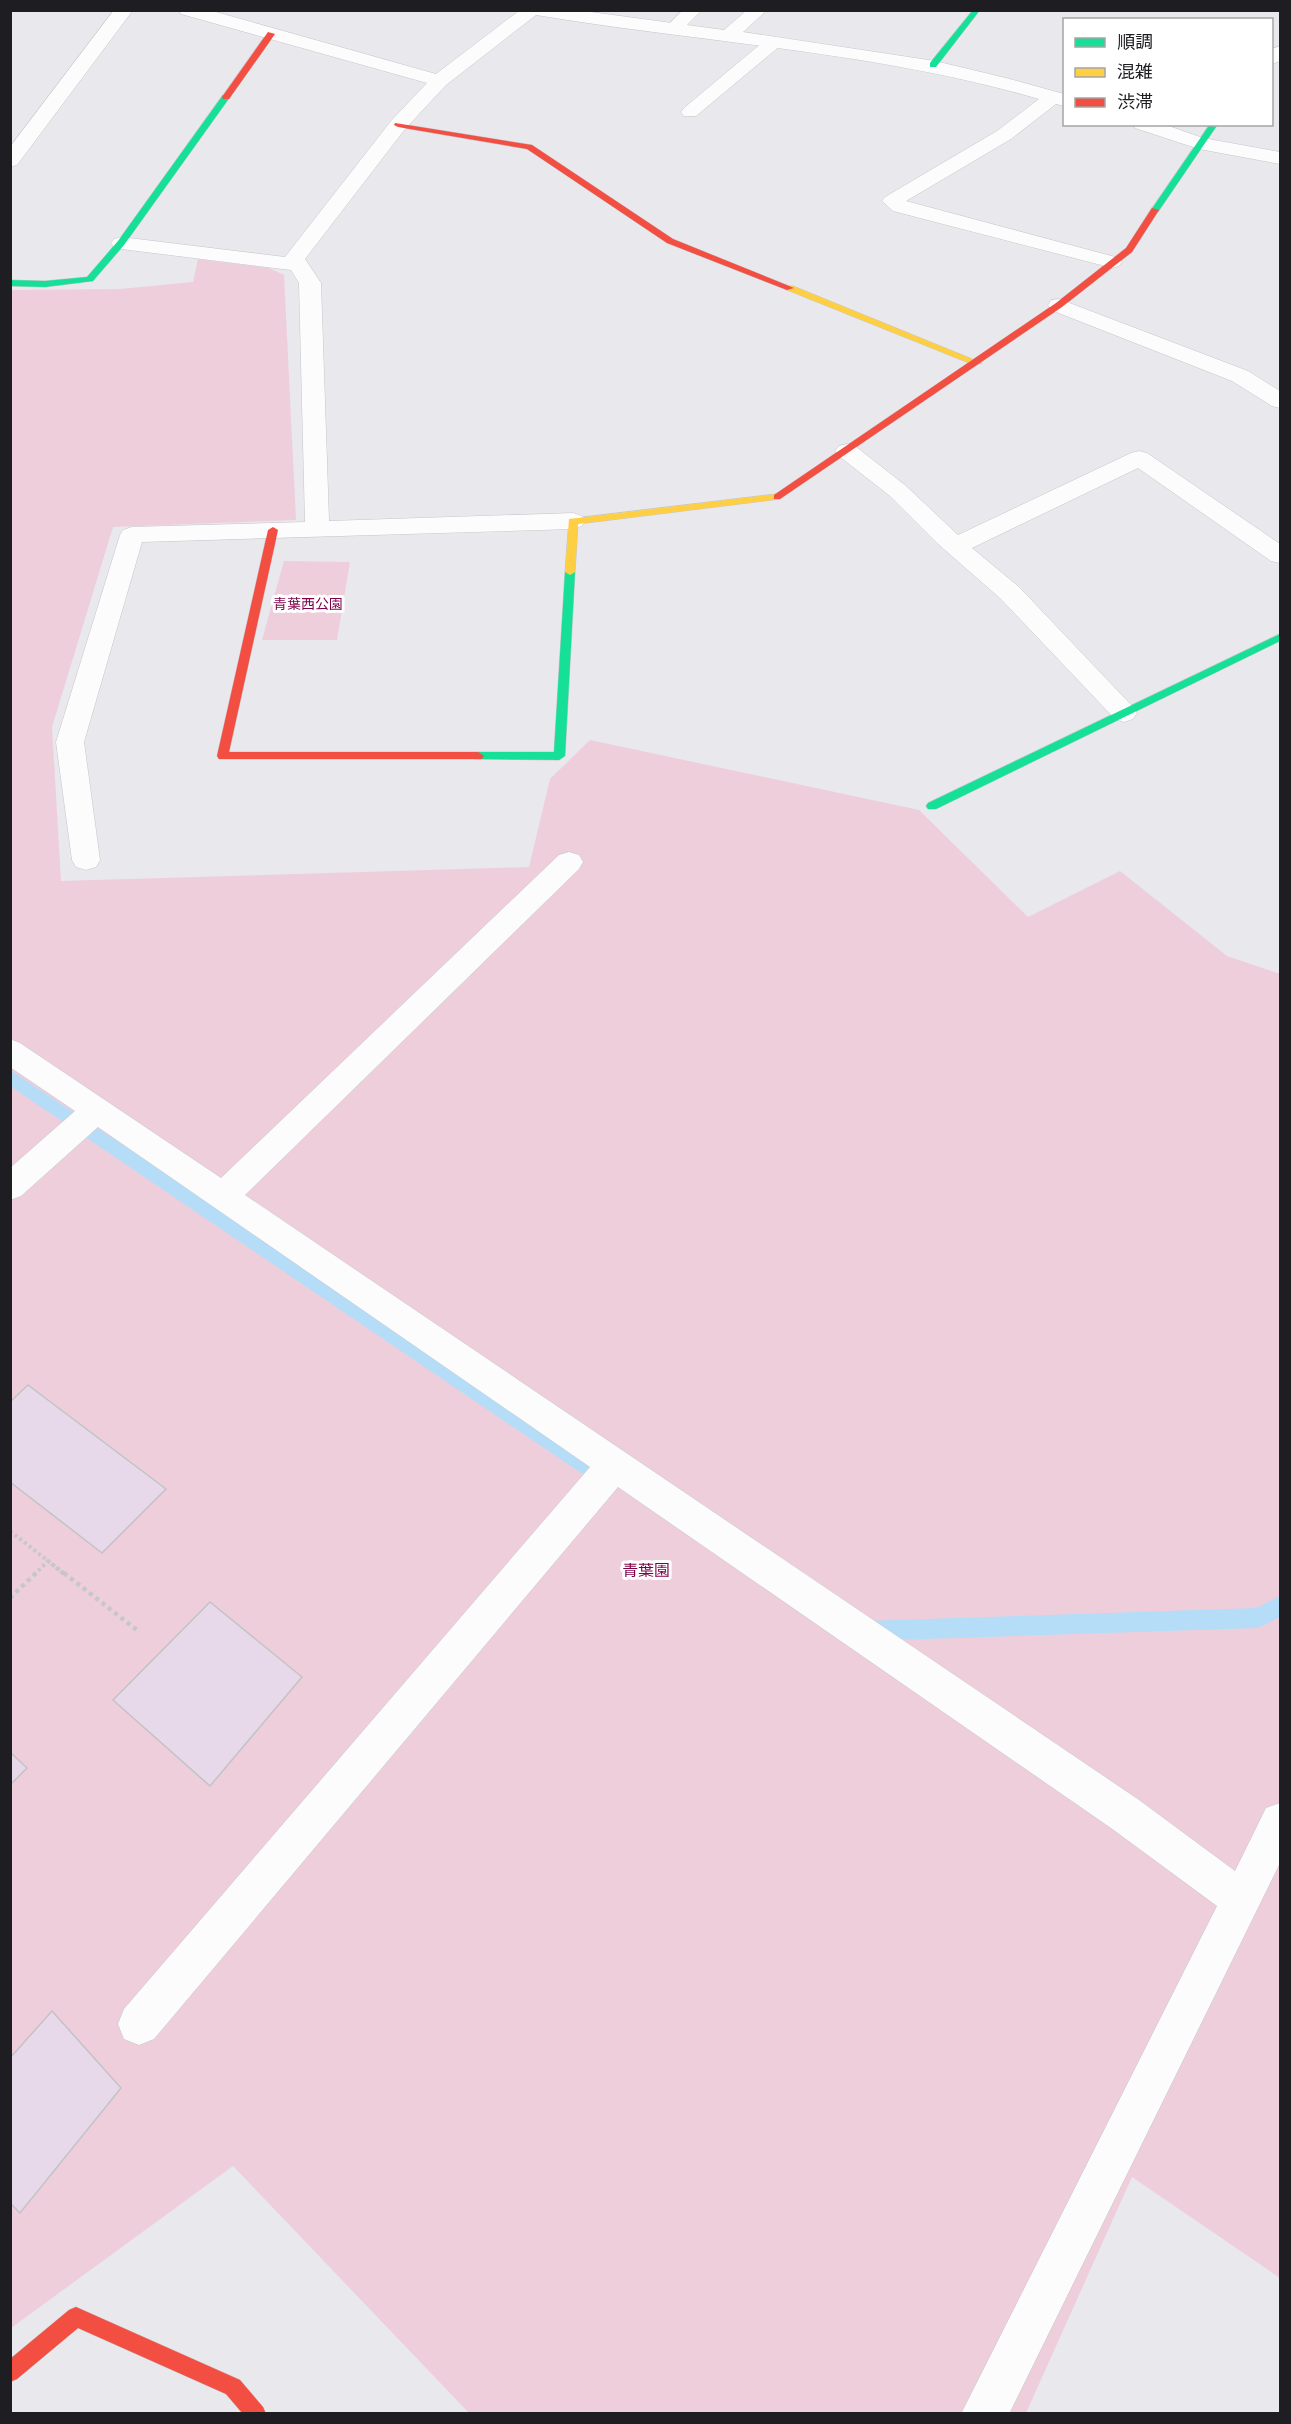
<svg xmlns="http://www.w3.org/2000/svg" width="1291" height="2424" font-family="'Work Sans','Noto Sans JP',sans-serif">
<rect width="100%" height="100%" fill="#e8e8ed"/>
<!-- green -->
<path fill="#efcedc" d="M198,259L269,268L284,275L296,520L113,527L52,727L61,881L529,867L550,779L590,740L919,810L1028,917L1120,871L1227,956L1280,974V2278L1132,2177L1026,2413H469L233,2166L11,2328L10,290L120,289L193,282Z
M284,561L350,562L337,640H262Z"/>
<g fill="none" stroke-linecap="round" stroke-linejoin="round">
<!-- stream -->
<path fill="#b5ddf8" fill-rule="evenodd" d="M10,1070L595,1459L598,1466L595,1473L588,1475L581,1473L10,1086Z
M1280,1596V1617L1258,1628L865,1641L858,1638L855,1631L858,1624L865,1621L1256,1608Z"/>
</g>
<!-- building -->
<path fill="#e7d9e9" stroke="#c3c2c5" stroke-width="1.5" d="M28,1385L166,1489L102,1553L10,1482V1402Z
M210,1602L302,1677L210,1786L113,1700Z
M10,1752L27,1768L10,1785Z
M52,2011L121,2088L20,2213L10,2203V2058Z"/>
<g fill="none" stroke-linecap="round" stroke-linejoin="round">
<defs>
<path id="lane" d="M683,10H702L680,32H668L665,28Z
M774,37L780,38L783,42L780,46L696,116H684L681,112L684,108L768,38Z
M569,852L579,855L583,862L579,869L245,1195L1139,1800L1235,1871L1266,1808L1280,1803V1863L1009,2414H961L1217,1906L1111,1828L618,1487L154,2039L139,2045L124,2039L118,2024L124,2009L590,1467L98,1127L21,1196L10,1200V1168L75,1111L10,1067V1039L20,1043L221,1178L559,855Z"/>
<path id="street" d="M114,10H133L17,165L10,167V147Z
M178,10H209L436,74L520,10H576L724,30L747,10H767L743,32L935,61L1006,78L1064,94V106L1056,104L1011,139L906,201L1119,258L1122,262L1119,266L1112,268L1105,266L893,211L882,201L885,197L997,131L1039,99C875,51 704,43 536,15L446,85L405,129L305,259L321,283L329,521L573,513L582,516L585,521L582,526L573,529L142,542L84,742L100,860L96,867L86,870L76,867L72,860L56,742L120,535L123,530L132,527L305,522L299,283L291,270L121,249L114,247L111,243L114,239L121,237L285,257L391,121L427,83L181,14Z
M1280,46V61L1272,64V49Z
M1133,124H1163L1203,138L1280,152V164L1199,149L1135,128Z
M1059,299L1248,371L1280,391V408L1272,406L1232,381L1051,310L1048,305L1051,300Z
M847,444L855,446L906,486L958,535L1131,453L1139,451L1147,453L1280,544V563L1271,561L1138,468L972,548L1019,587L1133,707L1137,713L1133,719L1124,722L1115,719L1001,599L937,543L890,496L839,456L835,451L839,446Z"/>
<path id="fast" d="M973,10H980L936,67H930V63Z
M223,95L230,97L124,245L93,281L45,287L10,286V280L45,281L87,277L118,241Z
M1210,124H1218L1158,212H1152L1151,210Z
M570,569L575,572L565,756L559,760L474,759L472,756L478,752H554L565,572Z
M1280,634V641L936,809H928L926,806L928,803Z"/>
<path id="slow" d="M787,286H793L982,363L974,365L787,290Z
M777,494L780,495V499L578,524L575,572L570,575L565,572L569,519Z"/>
<path id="jam" d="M268,32L275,34L229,99H223L222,97Z
M395,123L532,145L673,239L794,288L787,290L667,243L527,149L398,127L394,125Z
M1152,208L1159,210L1132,252L1062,307L780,499H774V495L1056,303L1126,248Z
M273,527L278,530L229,752H478L484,756L482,759H219L217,756L268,530Z
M76,2307L240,2380L263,2407L266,2414H243L226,2394L78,2328L17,2379L10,2382V2359L69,2310Z"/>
</defs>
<!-- lane casing -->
<use href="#lane" stroke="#c6c6ca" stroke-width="1"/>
<!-- street casing -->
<use href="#street" stroke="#c6c6ca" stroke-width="1"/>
<!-- fast casing -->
<use href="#fast" stroke="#c6c6ca" stroke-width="1"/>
<!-- slow casing -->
<use href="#slow" stroke="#c6c6ca" stroke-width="1"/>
<!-- jam casing -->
<use href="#jam" stroke="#c6c6ca" stroke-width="1"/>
<!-- path-far1 -->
<path stroke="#c7c7ca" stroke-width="4" stroke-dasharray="3 3" stroke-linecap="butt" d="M10,1531L66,1575
M34,1575L48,1561L65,1575"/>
<!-- path -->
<path stroke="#c7c7ca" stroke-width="4.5" stroke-dasharray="4 4" stroke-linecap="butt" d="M64,1573L138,1631L64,1573
M10,1598L36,1573"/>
<!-- lane -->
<use href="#lane" fill="#fcfcfc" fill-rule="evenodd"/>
<!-- street -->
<use href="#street" fill="#fcfcfc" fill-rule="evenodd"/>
<!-- fast -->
<use href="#fast" fill="#16e098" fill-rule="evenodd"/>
<!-- slow -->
<use href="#slow" fill="#ffcf43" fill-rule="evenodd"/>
<!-- jam -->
<use href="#jam" fill="#f24e42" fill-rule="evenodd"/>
</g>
<g text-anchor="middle" stroke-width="6" stroke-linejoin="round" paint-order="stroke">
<!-- far-park labels -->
<g font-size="14" fill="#7f0048" stroke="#fff">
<text x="308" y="609">青葉西公園</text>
</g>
<!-- park labels -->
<g font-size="16" fill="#7f0048" stroke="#fff">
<text x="646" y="1576">青葉園</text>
</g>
</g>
<!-- border -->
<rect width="1291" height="2424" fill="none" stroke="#1e1d21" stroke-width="24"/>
<!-- legend -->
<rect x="1063" y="18" width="210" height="108" fill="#ffffff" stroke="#a5a5a6" stroke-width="1.5"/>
<rect x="1075" y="38" width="30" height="9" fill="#16e098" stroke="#a5a5a6" stroke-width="1.5"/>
<text x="1117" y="48" font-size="18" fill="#1e1d21">順調</text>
<rect x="1075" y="68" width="30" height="9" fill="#ffcf43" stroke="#a5a5a6" stroke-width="1.5"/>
<text x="1117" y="78" font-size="18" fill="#1e1d21">混雑</text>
<rect x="1075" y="98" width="30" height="9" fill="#f24e42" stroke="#a5a5a6" stroke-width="1.5"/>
<text x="1117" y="108" font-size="18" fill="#1e1d21">渋滞</text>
</svg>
